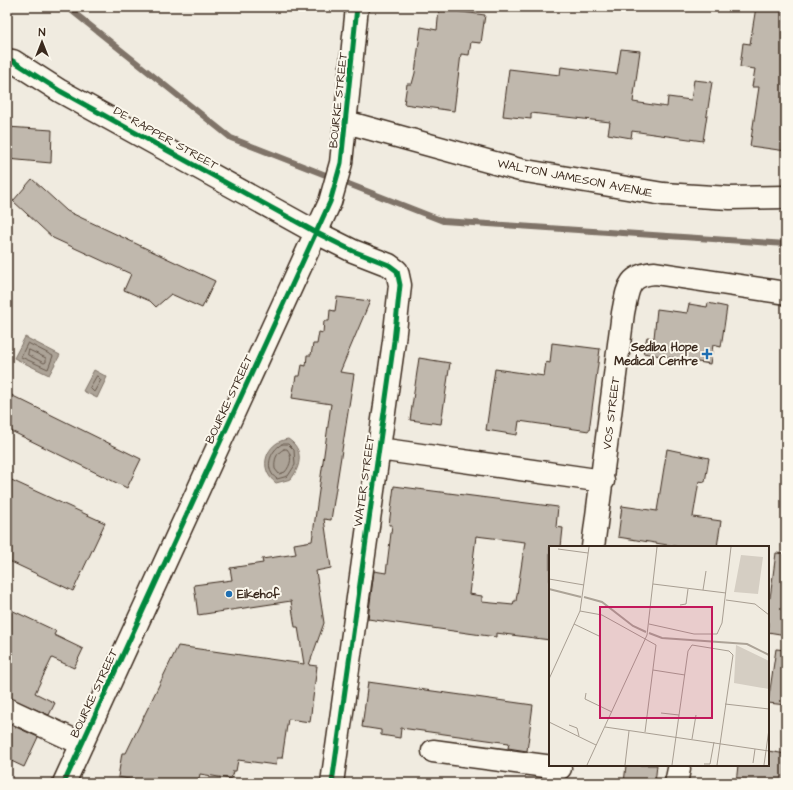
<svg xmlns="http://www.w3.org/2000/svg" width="793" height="790" font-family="'Architects Daughter',sans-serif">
<rect width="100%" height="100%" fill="#f0ebe0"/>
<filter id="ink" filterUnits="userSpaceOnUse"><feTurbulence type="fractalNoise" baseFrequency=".025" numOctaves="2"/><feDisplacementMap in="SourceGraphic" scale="8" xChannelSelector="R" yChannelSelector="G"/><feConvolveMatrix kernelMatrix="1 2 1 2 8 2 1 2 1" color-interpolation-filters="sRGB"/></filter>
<g filter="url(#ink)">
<!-- water -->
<path fill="#aca397" stroke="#7f7367" d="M25,337L60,355L49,375L14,358Z
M94,370L107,377L97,398L83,391Z
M288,439C304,449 301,466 291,479L276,483C257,469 266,442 288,439Z"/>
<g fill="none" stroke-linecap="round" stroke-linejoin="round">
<!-- shore -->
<path stroke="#685a4e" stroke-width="1" d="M28,343L53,356L48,369L21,357Z
M29,350L46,358V362L44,363L28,355Z
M97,376L101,380L94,392L90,388Z
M282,444H288L294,450L295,465L288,476L277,479C264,470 269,451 282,444Z
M284,449H287C293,456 291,465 285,472L279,474L275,469C274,460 276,453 284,449Z"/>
<!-- stream -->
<path stroke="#7f7367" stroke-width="6" d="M67,7L231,138L443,221L786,244"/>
</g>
<!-- building -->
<path fill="#c0b8ad" stroke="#3b2a1e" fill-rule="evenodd" d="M756,7H786V151L750,146L759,87H752L755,69L740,67L743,43L750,44Z
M439,9L485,15L481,43L471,42L469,55L461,54L454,111L404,104L407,84H412L415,73L421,27L437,30Z
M621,49L640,51L633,102L667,107L668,97L691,100L694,80L712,82L703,141L632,131L631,138L608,134L610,122L531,113V119L503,116L509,69L560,75L561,67L617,74Z
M7,127L52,130L51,163L7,159Z
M32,179L67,211L215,281L202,308L171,294L156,307L150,301L124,290L131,274L53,238L13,201Z
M337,297L370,301L340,372L354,374L331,520L324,519L331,568L316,571L324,623L309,665L317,666L310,722L288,719L282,758H277L276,765L238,760L236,771H233L231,779L200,774L198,783H151L118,777L122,753H126L178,646L304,664L298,627H295L291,601L198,615L194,585L232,580L230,568L263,563L262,559L296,554L294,544L312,541L331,404L292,398L296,376H300L302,365L306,366L307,355H311L313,344H317L319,332L323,333L324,321H329L330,310L335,311Z
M708,303L727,307L721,347L713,345L710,364L643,353L647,337L654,338L657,309L687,313L689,304L707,307Z
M552,343L600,349L589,431L519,421L517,435L486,430L495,369L544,376L546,362L550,363Z
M419,358L450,363L441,424L410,420Z
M7,393L141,459L127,488L7,429Z
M667,449L709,458L705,482L699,481L693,517L721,521L717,547H680L618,537L622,506L657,511Z
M7,478L105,523L73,591L7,560Z
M394,486L558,507L556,527L563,528L561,547H550V640L496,633V637L368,619L374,571L386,573L392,525H389ZM476,536L525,542L516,601H514L513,605L482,602V596L469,594Z
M776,553L786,554V635L768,632V597L770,598Z
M7,608L56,631L54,635L83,649L74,668L52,658L35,693L55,703L49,715L7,697Z
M776,649L786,650V705L768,703Z
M368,682L533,705L527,751L508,748L509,743L401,728L400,738L381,735V730L362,727Z
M7,723L38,737L24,767L7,759Z
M768,751L786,754V783H736L738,765H768Z
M626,765H657L655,783H624Z"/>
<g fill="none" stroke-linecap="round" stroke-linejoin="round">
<defs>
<path id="minor" d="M7,60L13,61L60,91L317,233L353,251L389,265L397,271L400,285L394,341L332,783
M346,122L520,170L663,194L730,198L786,197
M379,449L603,481
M593,547L623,313C628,289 627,275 655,273L786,293
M7,709L82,744
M433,751L560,768
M64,783L330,202L341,163L357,7
M676,783L679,769"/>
</defs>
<!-- minor casing -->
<use href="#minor" stroke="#3b2a1e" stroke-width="25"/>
<!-- minor -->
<use href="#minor" stroke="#fbf7ec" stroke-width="22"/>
<defs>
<path id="cycleway" d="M7,60L13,61L60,91L317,233L353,251L389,265L397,271L400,285L394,341L332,783
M64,783L330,202L341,163L357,7"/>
</defs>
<!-- cycleway casing -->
<use href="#cycleway" stroke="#fbf7ec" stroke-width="8"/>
<!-- cycleway -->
<use href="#cycleway" stroke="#00873e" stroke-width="5"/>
</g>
</g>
<!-- markers -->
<g fill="#1f6fb2" stroke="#fbf7ec" stroke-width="1.5">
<path d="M705 348h4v4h4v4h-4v4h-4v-4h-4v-4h4z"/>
<circle cx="229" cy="594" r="4"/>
</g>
<g text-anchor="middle" stroke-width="4" stroke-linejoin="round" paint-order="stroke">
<!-- street labels -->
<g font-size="12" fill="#3b2a1e" stroke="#fbf7ec">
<text transform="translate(338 100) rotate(-84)" y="4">BOURKE STREET</text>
<text transform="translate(166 138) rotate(29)" y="4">DE RAPPER STREET</text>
<text transform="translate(575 178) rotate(11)" y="4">WALTON JAMESON AVENUE</text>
<text transform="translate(229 399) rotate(-65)" y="4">BOURKE STREET</text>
<text transform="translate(611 413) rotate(-83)" y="4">VOS STREET</text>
<text transform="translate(364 481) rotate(-82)" y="4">WATER STREET</text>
<text transform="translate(94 693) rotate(-65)" y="4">BOURKE STREET</text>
</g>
<!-- poi labels -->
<g font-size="12" font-weight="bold" fill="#3b2a1e" stroke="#fbf7ec" text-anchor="end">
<text x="698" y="351">Sediba Hope<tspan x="698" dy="14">Medical Centre</tspan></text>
<text x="237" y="598" text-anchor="start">Eikehof</text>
</g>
</g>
<!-- overview -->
<g transform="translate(549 546)">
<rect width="220" height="220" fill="#f0ebe0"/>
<path d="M192,9L214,11L209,48L185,46ZM187,99L220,115V143L185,137Z" fill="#d5cec3"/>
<path fill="none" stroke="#aca397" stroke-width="2" d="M0,43L32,51M35,51L53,56L84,80L97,86M100,87L113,92L198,98L220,109"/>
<path fill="none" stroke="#a89e92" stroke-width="1" d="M9,3L39,7M0,33L35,39M104,38L177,47M154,44L157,25M177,54L206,58L220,69M131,59L137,58L139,43M31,65L53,69L107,99L96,186M25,78L50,90M100,78L145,88H168L173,77L182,1M104,124L136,129M0,133L31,65L40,1M37,147L36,153L63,166M176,158L220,163M112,167L130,169M0,176L47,199M20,179L28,182L30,190M56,181L220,205M143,193L147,169M204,217L206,203M155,218H161L165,196M38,219L98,89L108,1M76,219L80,185M123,219L139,105L143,99L180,105L184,109L168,219M215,219L220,183"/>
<path fill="#c2185b" fill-opacity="0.15" stroke="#c2185b" stroke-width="2" d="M51,61H163V172H51Z"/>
<rect width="220" height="220" fill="none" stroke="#3b2a1e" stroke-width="2"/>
</g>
<!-- margin -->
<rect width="793" height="790" fill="none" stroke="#fbf7ec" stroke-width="24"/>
<rect x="12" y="12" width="769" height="766" fill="none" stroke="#3b2a1e" stroke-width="1.5" filter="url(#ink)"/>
<!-- north arrow -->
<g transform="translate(42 42)" stroke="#fbf7ec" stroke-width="3" paint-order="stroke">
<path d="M0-3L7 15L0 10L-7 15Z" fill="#3b2a1e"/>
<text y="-6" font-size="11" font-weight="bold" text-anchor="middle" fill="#3b2a1e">N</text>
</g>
</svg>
